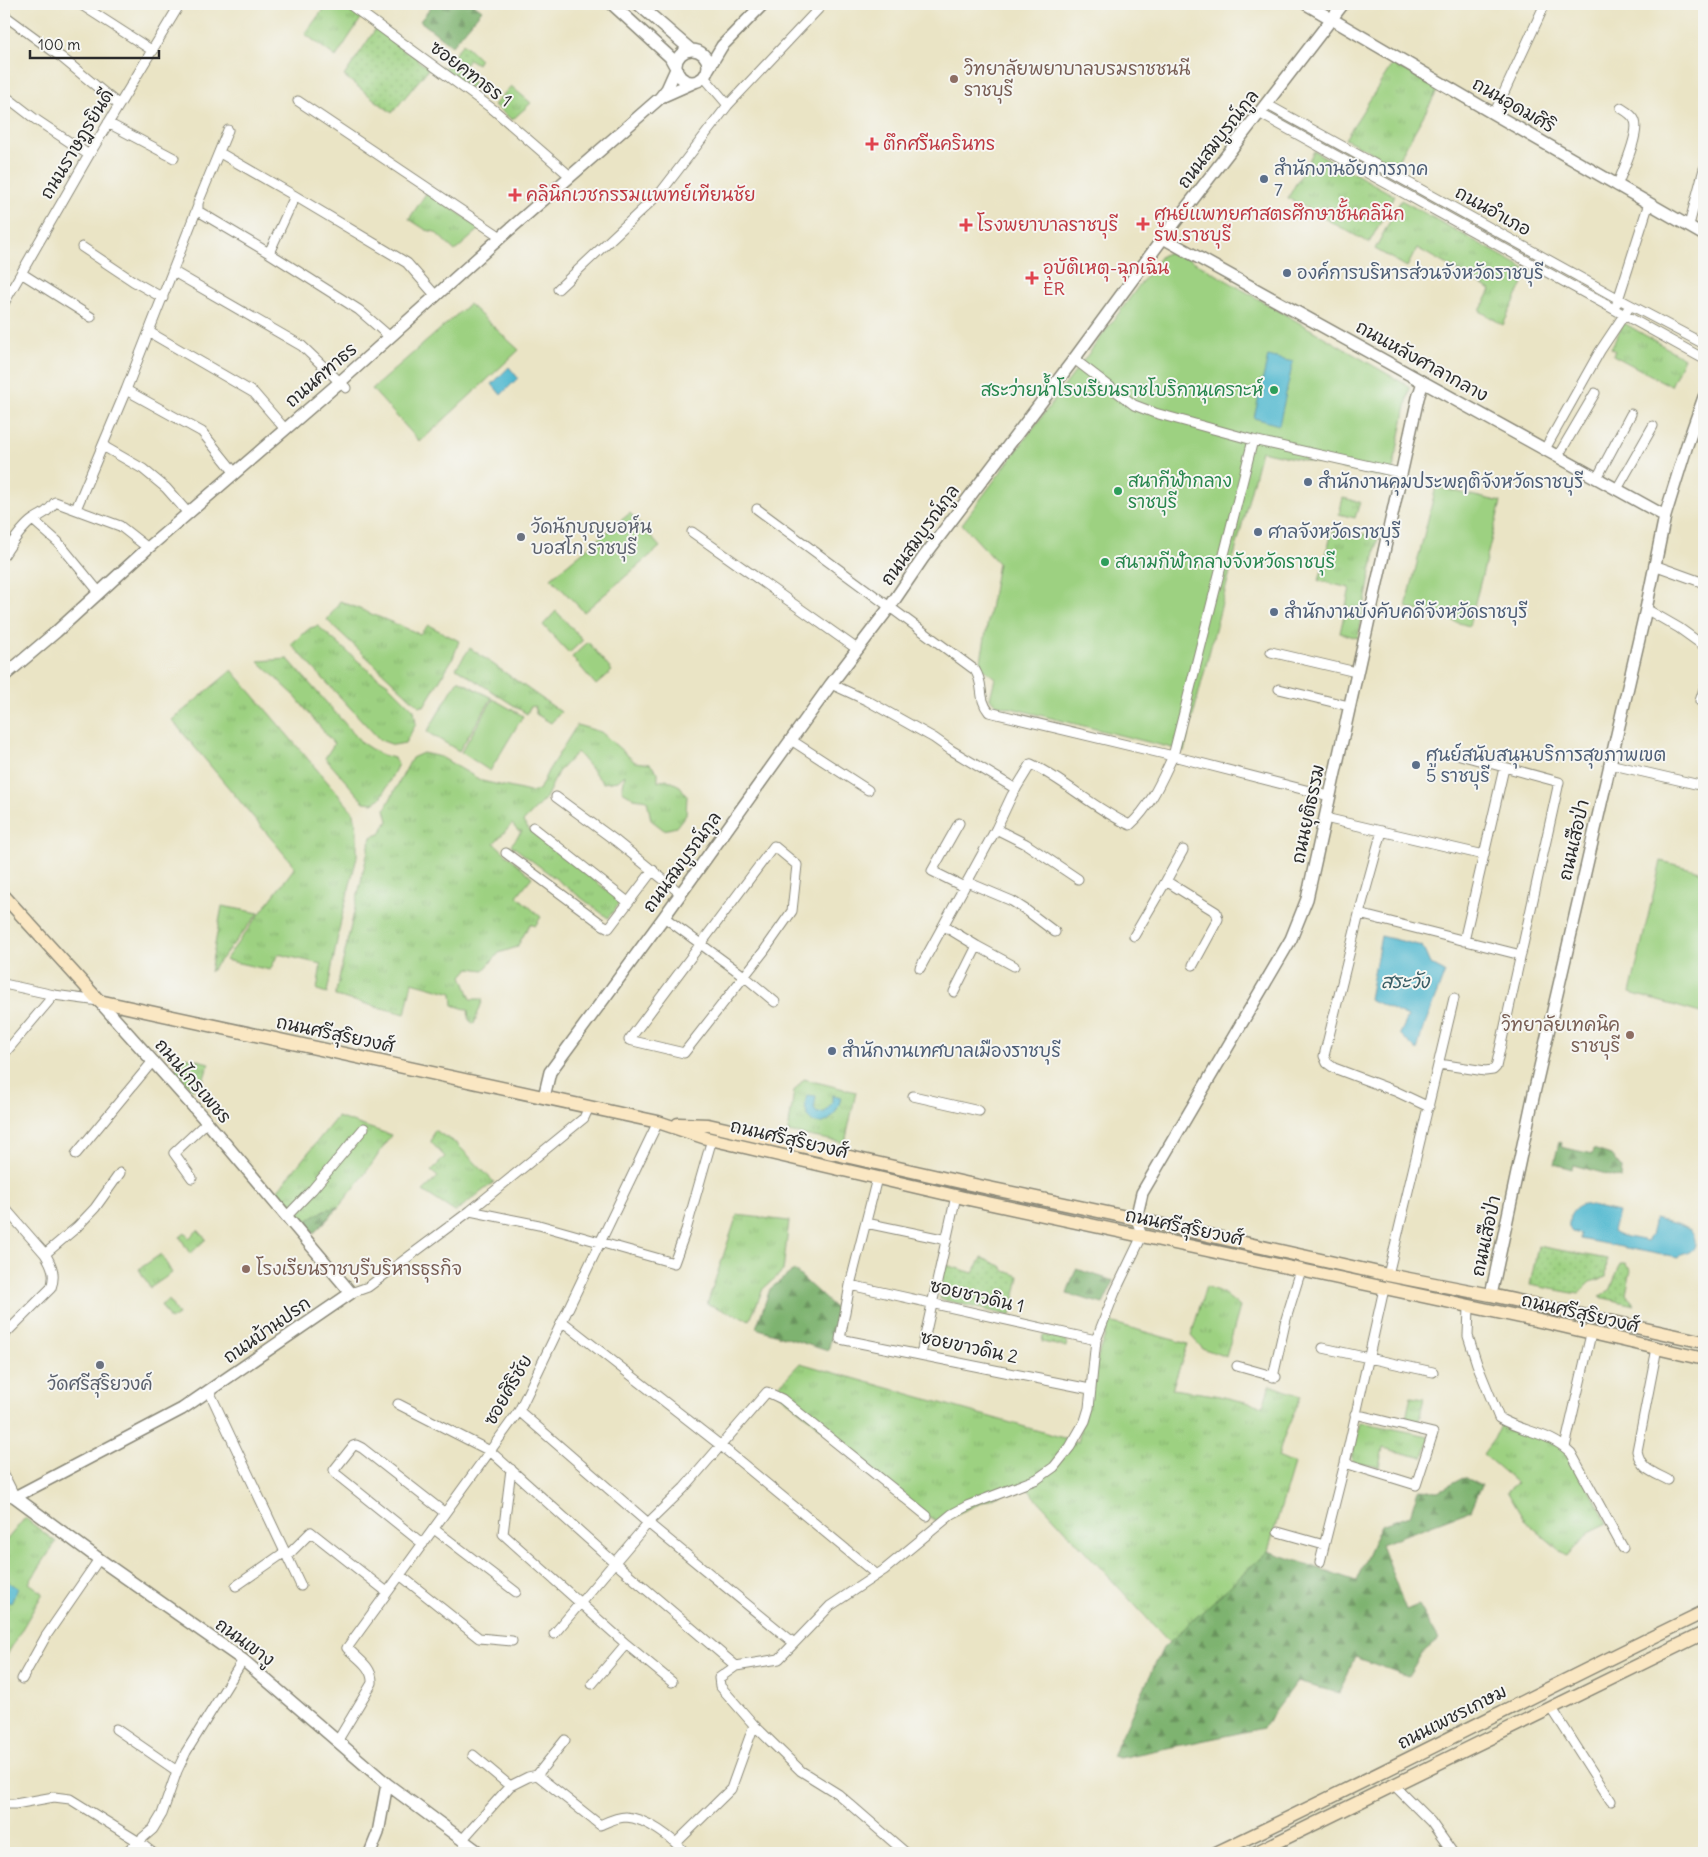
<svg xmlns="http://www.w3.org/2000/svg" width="1708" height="1857" font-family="Delius,'Playpen Sans Thai',sans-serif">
<defs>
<pattern id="grass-tufts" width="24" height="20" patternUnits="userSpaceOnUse" patternTransform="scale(1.25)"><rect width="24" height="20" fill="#9dd181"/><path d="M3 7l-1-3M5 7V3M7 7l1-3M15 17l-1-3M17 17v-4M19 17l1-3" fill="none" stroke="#87b470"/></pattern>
<pattern id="forest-firs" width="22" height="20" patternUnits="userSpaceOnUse" patternTransform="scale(1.25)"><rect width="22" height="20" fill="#7eb36f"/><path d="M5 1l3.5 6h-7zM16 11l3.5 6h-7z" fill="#67925b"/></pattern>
<pattern id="garden-dots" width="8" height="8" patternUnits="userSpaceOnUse" patternTransform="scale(1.25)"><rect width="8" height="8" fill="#9dd181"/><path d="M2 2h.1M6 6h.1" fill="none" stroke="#87b470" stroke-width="1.8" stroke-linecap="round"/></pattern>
</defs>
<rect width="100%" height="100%" fill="#f6f6f2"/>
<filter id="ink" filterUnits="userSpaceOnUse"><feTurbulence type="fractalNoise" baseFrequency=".02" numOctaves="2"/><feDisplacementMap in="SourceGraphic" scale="10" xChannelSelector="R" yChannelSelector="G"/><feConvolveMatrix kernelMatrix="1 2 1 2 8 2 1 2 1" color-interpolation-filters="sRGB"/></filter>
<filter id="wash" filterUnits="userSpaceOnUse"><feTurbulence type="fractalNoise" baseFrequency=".0096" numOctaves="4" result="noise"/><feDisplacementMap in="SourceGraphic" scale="20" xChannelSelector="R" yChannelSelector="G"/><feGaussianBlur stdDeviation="1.12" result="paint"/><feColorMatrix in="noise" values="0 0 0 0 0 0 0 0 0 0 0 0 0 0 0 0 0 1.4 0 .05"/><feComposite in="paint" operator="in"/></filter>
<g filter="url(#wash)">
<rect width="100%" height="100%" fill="#eae4c5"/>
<!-- grass -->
<path fill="url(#grass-tufts)" stroke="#647e56" d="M327,4H343L362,17L336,57L305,34Z
M1393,63L1438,90L1396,164L1345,139Z
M511,86L531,103L512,120L494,105Z
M1314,151L1395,196L1369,243L1288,198Z
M427,192L481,228L455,251L435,232L426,230L409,219Z
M1401,200L1529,271L1503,325L1480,311L1491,290L1417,248L1407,267L1375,249Z
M1624,323L1684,358L1671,386L1613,355L1615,350L1611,348Z
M1343,498L1360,502L1355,518L1339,514Z
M1339,529L1378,537L1358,638L1340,633L1350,588L1319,581L1331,536L1334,531Z
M340,601L420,634L428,625L459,641L453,658L424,706H419L327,620Z
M318,626L373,674L388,684L414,710L416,724L405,743L394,745L380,740L291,644L310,628Z
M470,648L561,712L551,723L536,714L535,706L530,707L527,714L456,668Z
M288,659L362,743L379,754L394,758L398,764L381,798L373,803L364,802L325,758L334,744L293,694L258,661Z
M232,670L354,813L357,831V857L341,920L327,993L317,990L321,964L278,954L270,970L225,960L295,867L172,720Z
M577,725L601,732L635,762L650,764L658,772V782L666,779L680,786L687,796L686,814L676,827L664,830L651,820L647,800L634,798L622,791L625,775L618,781L603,783L577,752L558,772L546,798L523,822L530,831L621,901L608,918L511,845L522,831H518L512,824L494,843L532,877L517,896L541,917L535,926L530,924L517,947L499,953L484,970L469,968L462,976L471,999H483L474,1024L469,1020L468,1010L453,1005L452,993L412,982L405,1014L335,996L371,837L380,834L388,821L385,809L412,758L423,753L441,757L482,781L530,792L539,790L548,771Z
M222,906L259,913L210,972Z
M186,1057L209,1063L203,1081L193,1090L174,1071Z
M804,1079L856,1092L845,1143L788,1132L794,1091Z
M337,1117L391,1135C369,1170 344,1204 314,1233L277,1191Z
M434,1130L457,1144L494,1182L455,1212L423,1191L438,1177L431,1171L445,1157L431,1142Z
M737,1215L789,1221L783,1271L763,1289L750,1320L707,1304Z
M198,1230L206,1239L190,1254L180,1237L185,1233L189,1238Z
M161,1254L172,1273L150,1288L139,1269Z
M1206,1286L1223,1293L1240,1307L1226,1357L1202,1348L1191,1336Z
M169,1300L178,1315L170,1320L161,1305Z
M1110,1322L1188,1344L1172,1389L1215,1395L1263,1406L1270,1385L1301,1396L1283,1439L1278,1457L1294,1464L1268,1551L1278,1607L1169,1642L1023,1484L939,1522L927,1516L775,1390L800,1363L1078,1442L1100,1349Z
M1411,1396L1424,1398L1418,1424L1405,1423Z
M1503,1420L1565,1447L1608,1523L1589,1532L1568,1557L1524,1520L1507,1491L1517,1483L1483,1454L1494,1439Z
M1360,1422L1429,1436L1423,1458L1383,1448L1379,1467L1353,1462L1351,1459Z
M25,1518L56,1542L29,1583L43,1593L4,1660V1543Z"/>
<!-- forest -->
<path fill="url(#forest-firs)" stroke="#546f4d" d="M434,4H474L482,10L452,46L420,21Z
M1559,1142L1562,1143L1561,1147L1592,1154L1593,1149L1611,1155L1622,1169L1621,1178L1573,1165L1572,1169L1554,1164Z
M338,1207L314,1233L305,1222L325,1210Z
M1076,1269L1114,1281L1103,1304L1067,1294Z
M794,1270L838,1311L828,1351L756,1328L770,1289Z
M1465,1477L1482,1485L1471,1510L1381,1544L1406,1610L1418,1605L1438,1640L1422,1653L1408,1676L1355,1657L1339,1693L1297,1682L1263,1728L1119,1758L1112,1756L1163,1648L1268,1551L1356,1581L1381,1525L1410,1515L1418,1490L1438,1491Z"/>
<!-- garden -->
<path fill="url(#garden-dots)" stroke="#647e56" d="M377,27L385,34L386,37L399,45L405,52H408L417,58V60L424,65L427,64L430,67L392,113L344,76Z
M463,43L480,59L477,64L469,59L460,71L474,83L470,88L444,69Z
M1538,1246L1607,1259L1606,1277L1591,1282L1578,1294L1530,1285Z
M982,1258L1001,1266L1005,1271L1019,1276L1011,1316L940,1299L943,1270L946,1265L973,1273Z
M1620,1264H1625L1631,1270L1626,1294L1635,1305L1599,1297L1610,1291Z
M1043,1335L1067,1340L1066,1347L1042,1342Z"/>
<!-- pitch -->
<path fill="#9dd181" stroke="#647e56" d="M1174,250L1410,387L1391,479L1261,451L1184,751L995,704L990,698L995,678L980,666L998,563L962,524L1161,256Z
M469,304L519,350L420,442L372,389Z
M1436,487L1501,502L1469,626L1406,607Z
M630,513L660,547L584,612L551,578Z
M556,611L583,640L569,653L543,625Z
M588,642L612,671L596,685L572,657Z
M458,680L492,698L459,751L427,732Z
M493,699L523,716L490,771L461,752Z
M1661,861L1704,872V1014L1630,993Z"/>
<!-- water -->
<path fill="#52b9d0" stroke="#3e727e" d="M1268,356L1293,362L1279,425L1254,418Z
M509,367L518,378L501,395L492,384Z
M1381,936L1422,946L1430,964L1445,972L1422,1032L1417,1051L1400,1034L1408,1017L1369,999Z
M807,1095L816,1096L814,1109L817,1113L825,1112L832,1103V1095L841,1097C833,1136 798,1129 807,1095Z
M1582,1204L1618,1212L1613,1232L1618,1235L1647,1241L1651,1236L1655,1219C1669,1223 1697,1224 1695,1244C1694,1252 1687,1253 1680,1255L1678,1258L1580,1239V1234L1573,1232L1569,1228C1568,1215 1572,1211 1582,1204Z
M4,1580L18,1588L11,1603L4,1601Z"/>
</g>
<g filter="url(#ink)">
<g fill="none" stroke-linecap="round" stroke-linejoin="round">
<defs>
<path id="minor" d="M80,4L153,51
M349,4L494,110L570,176
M4,15L61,57L119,105
M704,77L728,105
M4,95L35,119L89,155
M298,101L501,237
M1266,104L1619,299L1704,344
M1259,113L1704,359
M1494,114L1545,4
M108,123L174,158
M228,130L198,203V211L269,253L359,310L390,337
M220,153L295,196L407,263L436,296
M1617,186C1622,172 1640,134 1635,121C1633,115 1626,111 1621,108
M1689,225L1704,169
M82,247L133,281L163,298
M269,253L295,196
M174,272L302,346L346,388
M21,273L91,317
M558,289L661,192L728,105L823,4
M4,303L89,155L180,4
M1617,303L1649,203
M149,332L254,393L285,429
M1074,359L1134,405L1155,413L1253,440L1401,473
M126,390L202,432L235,473
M103,446L143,469L166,488L188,513
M1545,449L1600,351L1628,309
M1558,456L1595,393
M1597,478L1631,414
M1617,489L1653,426
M76,509L126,390L198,206
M757,509L975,670C985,685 977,697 989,712L1173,756L1329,796
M33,520L58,542L99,592
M692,532L857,649
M4,555C11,544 23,526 34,519C43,514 49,511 55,502L120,526L148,548
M1654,565L1704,583
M1646,609L1679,628L1704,646
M1271,652L1356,672
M831,684L868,701L934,738L951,750L1016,789
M1279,689L1349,706
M1700,701L1704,689
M791,740L868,790
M1609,764L1704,786
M556,797L616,841L680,893
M1325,818L1484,855
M959,823L932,871L964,887
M533,827L628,902
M996,829L1026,844L1078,879
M1382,831L1359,914L1324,1056L1327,1063L1334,1068L1395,1091L1429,1107
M774,846L797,865L792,911L764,951L684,1053L629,1040Z
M506,853L603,925L609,928L653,870
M1166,881L1183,850
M967,882L1012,901L1026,910L1055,932
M1359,914L1521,955
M664,917L744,976L775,1002
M944,926L977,946L1014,966
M1134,936L1166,881L1216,912L1218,919L1193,965
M1464,941L1504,768
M920,968L996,829L1012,795L1031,764C1066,781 1096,810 1130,825C1151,806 1161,781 1173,756L1253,440
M4,984L54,995L99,1001
M954,992L977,946
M4,1054L54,995
M1439,1064L1485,1071L1493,1070L1496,1067L1559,782L1460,755
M913,1096L979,1111
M76,1154L153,1061
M192,1178L174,1153L207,1122
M877,1178L850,1285L840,1339L1090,1389
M4,1207L45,1254C52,1265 56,1275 51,1288L4,1335
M470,1211L539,1225L674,1263L686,1230L712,1139
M287,1216L312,1190L364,1128
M866,1223L947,1240
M45,1254L77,1227L95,1208L120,1173
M1388,1275L1454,998
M850,1285L1096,1340
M351,1293L368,1287L470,1211L584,1118L589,1107
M1469,1307L1468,1336L1477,1364L1499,1418C1522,1432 1550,1432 1571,1453L1623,1548
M563,1322L720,1445L877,1575
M1323,1348L1433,1372
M1657,1348L1637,1451C1641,1470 1653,1472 1668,1480
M921,1354L956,1196
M1237,1366L1276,1377
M1273,1377L1286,1319L1301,1270
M209,1391L301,1586
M398,1404L490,1451L614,1562L736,1666
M519,1411L648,1523L794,1643
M1565,1447L1591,1334
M1345,1463L1416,1485L1433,1433L1355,1414
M511,1469L503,1534L626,1644L672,1682
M4,1475L15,1497
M4,1496L15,1497
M434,1529L516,1592
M1278,1532L1324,1545
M423,1544L336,1474L334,1470L353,1446L356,1445L362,1448L445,1513
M287,1556L311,1532L387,1592
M1320,1562L1345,1463L1384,1289
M400,1575L479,1638L512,1641
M236,1586L285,1552
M554,1634L648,1523L684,1488L767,1392L782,1399L927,1516
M22,1679L46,1636L99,1559
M592,1684L626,1644
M1551,1707L1611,1801
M116,1729L177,1771
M338,1740L372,1683C373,1667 357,1658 347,1648L519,1411L658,1122
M473,1755L510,1786
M537,1775L600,1825C609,1821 617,1817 626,1817C646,1818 674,1839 685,1853
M1395,1786L1431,1822L1453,1853
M4,1804H15L54,1797L70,1799L139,1842L153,1853
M462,1840L510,1786L528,1777L537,1775L565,1740
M677,1842L731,1789L754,1725
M125,1853L153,1829L162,1814L177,1771L186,1752L243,1660
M906,1853L838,1794L801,1771L754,1725L720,1686L719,1678L736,1666L779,1659L830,1606L884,1570L952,1514L967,1506L1037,1479L1054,1467L1070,1447L1085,1421L1089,1408L1096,1340L1115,1292L1142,1236L1136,1219"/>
<path id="tertiary" d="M612,4L670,57L676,68
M638,4L691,50
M1306,4L1494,114L1704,235
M676 66a16 16 0 1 1 32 0a16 16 0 1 1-32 0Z
M707,71L722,46L763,4
M661,97L697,81
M1163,238L1665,516
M4,676L56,632L148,548L340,382L501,237L660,98L667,89L676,69
M99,1001L207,1122L351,1293L182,1409L15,1497L99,1559L243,1660L387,1784L480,1853
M544,1097L550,1072L664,917L831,684L889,608L923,558L1074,359L1163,238L1343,4
M1136,1219L1142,1193L1291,939L1307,899L1418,398L1423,382
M1491,1295L1534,1093L1646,609L1665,516L1687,445L1704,397
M370,1853L378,1833L387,1784"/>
<path id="secondary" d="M4,896L99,1001L658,1122L706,1138L964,1198L1549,1323L1704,1359
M678,1124L708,1125L965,1183L1136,1219L1388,1275L1491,1295L1704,1342
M1216,1853C1380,1775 1541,1691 1704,1612
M1255,1853L1704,1633"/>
</defs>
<!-- minor casing -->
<use href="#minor" stroke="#8a8878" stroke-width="11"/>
<!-- tertiary casing -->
<use href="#tertiary" stroke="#8a8878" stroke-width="14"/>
<!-- secondary casing -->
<use href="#secondary" stroke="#8a8878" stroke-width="15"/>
<!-- minor -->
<use href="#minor" stroke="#fff" stroke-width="9"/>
<!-- tertiary -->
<use href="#tertiary" stroke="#fff" stroke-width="11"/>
<!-- secondary -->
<use href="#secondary" stroke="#fae7c3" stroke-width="12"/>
</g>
</g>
<!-- markers -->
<g fill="#8d6e63" stroke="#f6f6f2" stroke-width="2">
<circle cx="954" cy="79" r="5"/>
<circle cx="1630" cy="1035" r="5"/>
<circle cx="246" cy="1269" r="5"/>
</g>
<g fill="#e0444e" stroke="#f6f6f2" stroke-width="2">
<path d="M869.5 136.5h5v5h5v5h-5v5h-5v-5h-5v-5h5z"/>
<path d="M512.5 187.5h5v5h5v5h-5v5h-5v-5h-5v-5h5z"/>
<path d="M1140.5 216.5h5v5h5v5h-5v5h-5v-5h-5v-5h5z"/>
<path d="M963.5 217.5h5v5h5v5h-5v5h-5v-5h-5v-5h5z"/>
<path d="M1029.5 270.5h5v5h5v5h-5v5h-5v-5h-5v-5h5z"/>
</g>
<g fill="#5c6f8a" stroke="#f6f6f2" stroke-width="2">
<circle cx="1264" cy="179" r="5"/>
<circle cx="1287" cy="273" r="5"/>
<circle cx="1308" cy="482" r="5"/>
<circle cx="1258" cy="532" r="5"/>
<circle cx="1274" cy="612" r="5"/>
<circle cx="1416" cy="765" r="5"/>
<circle cx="832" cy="1051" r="5"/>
</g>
<g fill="#2e9e5b" stroke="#f6f6f2" stroke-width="2">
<circle cx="1274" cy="390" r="5"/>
<circle cx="1118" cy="491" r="5"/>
<circle cx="1105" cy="562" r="5"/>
</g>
<g fill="#6b7280" stroke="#f6f6f2" stroke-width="2">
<circle cx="521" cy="537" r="5"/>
<circle cx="100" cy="1365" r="5"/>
</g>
<g text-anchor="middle" stroke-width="4" stroke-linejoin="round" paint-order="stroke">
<!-- education labels -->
<g font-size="18" fill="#785e54" stroke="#f6f6f2" text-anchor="start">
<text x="964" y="75">วิทยาลัยพยาบาลบรมราชชนนี<tspan x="964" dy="21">ราชบุรี</tspan></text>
<text x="1620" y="1031" text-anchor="end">วิทยาลัยเทคนิค<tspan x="1620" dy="21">ราชบุรี</tspan></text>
<text x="256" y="1275">โรงเรียนราชบุรีบริหารธุรกิจ</text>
</g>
<!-- street labels -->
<g font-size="18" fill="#2b2b2b" stroke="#f6f6f2">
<text transform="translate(471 74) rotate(37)" y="6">ซอยคฑาธร 1</text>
<text transform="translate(1514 105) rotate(30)" y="6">ถนนอุดมศิริ</text>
<text transform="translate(1218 139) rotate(-52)" y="6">ถนนสมบูรณ์กูล</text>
<text transform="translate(77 144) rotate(-59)" y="6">ถนนราษฎรยินดี</text>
<text transform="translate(1493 211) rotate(29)" y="6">ถนนอำเภอ</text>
<text transform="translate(1422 361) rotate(29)" y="6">ถนนหลังศาลากลาง</text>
<text transform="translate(321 375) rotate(-41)" y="6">ถนนคฑาธร</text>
<text transform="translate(920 535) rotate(-54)" y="6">ถนนสมบูรณ์กูล</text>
<text transform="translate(1308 814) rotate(-78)" y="6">ถนนยุติธรรม</text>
<text transform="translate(1574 840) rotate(-77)" y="6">ถนนเสือป่า</text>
<text transform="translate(682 862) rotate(-54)" y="6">ถนนสมบูรณ์กูล</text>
<text transform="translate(335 1034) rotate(12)" y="6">ถนนศรีสุริยวงศ์</text>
<text transform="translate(193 1081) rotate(49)" y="6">ถนนไกรเพชร</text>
<text transform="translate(789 1139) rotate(13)" y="6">ถนนศรีสุริยวงศ์</text>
<text transform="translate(1184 1227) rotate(12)" y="6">ถนนศรีสุริยวงศ์</text>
<text transform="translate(1486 1236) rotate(-78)" y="6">ถนนเสือป่า</text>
<text transform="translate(977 1296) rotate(13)" y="6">ซอยชาวดิน 1</text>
<text transform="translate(1580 1313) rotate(13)" y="6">ถนนศรีสุริยวงศ์</text>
<text transform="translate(267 1330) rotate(-35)" y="6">ถนนบ้านปรก</text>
<text transform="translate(969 1347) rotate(12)" y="6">ซอยขาวดิน 2</text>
<text transform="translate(508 1390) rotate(-60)" y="6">ซอยศิริชัย</text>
<text transform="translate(245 1642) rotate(36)" y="6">ถนนเขางู</text>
<text transform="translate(1452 1717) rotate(-27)" y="6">ถนนเพชรเกษม</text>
</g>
<!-- health labels -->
<g font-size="18" fill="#be3a42" stroke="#f6f6f2" text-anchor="start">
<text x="883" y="150">ตึกศรีนครินทร</text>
<text x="526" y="201">คลินิกเวชกรรมแพทย์เทียนชัย</text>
<text x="1154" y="220">ศูนย์แพทยศาสตรศึกษาชั้นคลินิก<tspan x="1154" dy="21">รพ.ราชบุรี</tspan></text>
<text x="977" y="231">โรงพยาบาลราชบุรี</text>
<text x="1043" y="274">อุบัติเหตุ-ฉุกเฉิน<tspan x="1043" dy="21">ER</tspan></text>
</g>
<!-- service labels -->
<g font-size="18" fill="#4e5e75" stroke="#f6f6f2" text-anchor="start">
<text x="1274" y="175">สำนักงานอัยการภาค<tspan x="1274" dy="21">7</tspan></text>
<text x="1297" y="279">องค์การบริหารส่วนจังหวัดราชบุรี</text>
<text x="1318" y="488">สำนักงานคุมประพฤติจังหวัดราชบุรี</text>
<text x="1268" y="538">ศาลจังหวัดราชบุรี</text>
<text x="1284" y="618">สำนักงานบังคับคดีจังหวัดราชบุรี</text>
<text x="1426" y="761">ศูนย์สนับสนุนบริการสุขภาพเขต<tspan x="1426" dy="21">5 ราชบุรี</tspan></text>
<text x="842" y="1057">สำนักงานเทศบาลเมืองราชบุรี</text>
</g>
<!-- leisure labels -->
<g font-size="18" fill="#27864d" stroke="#f6f6f2" text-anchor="start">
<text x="1264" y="396" text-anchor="end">สระว่ายน้ำโรงเรียนราชโบริกานุเคราะห์</text>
<text x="1128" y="487">สนากีฬากลาง<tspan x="1128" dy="21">ราชบุรี</tspan></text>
<text x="1115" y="568">สนามกีฬากลางจังหวัดราชบุรี</text>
</g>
<!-- worship labels -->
<g font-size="18" fill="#5b616d" stroke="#f6f6f2" text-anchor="start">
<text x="531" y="533">วัดนักบุญยอห์น<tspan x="531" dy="21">บอสโก ราชบุรี</tspan></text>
<text x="100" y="1390" text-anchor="middle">วัดศรีสุริยวงค์</text>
</g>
<!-- water labels -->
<g font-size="19" font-style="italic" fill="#395d65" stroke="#f6f6f2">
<text x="1405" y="988">สระวัง</text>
</g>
</g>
<!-- margin -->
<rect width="1708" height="1857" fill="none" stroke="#f6f6f2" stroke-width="20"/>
<!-- scale -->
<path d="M30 50v8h129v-8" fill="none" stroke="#2b2b2b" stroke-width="2.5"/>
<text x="38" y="50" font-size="15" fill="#2b2b2b" stroke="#f6f6f2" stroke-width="4" paint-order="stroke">100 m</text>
</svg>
